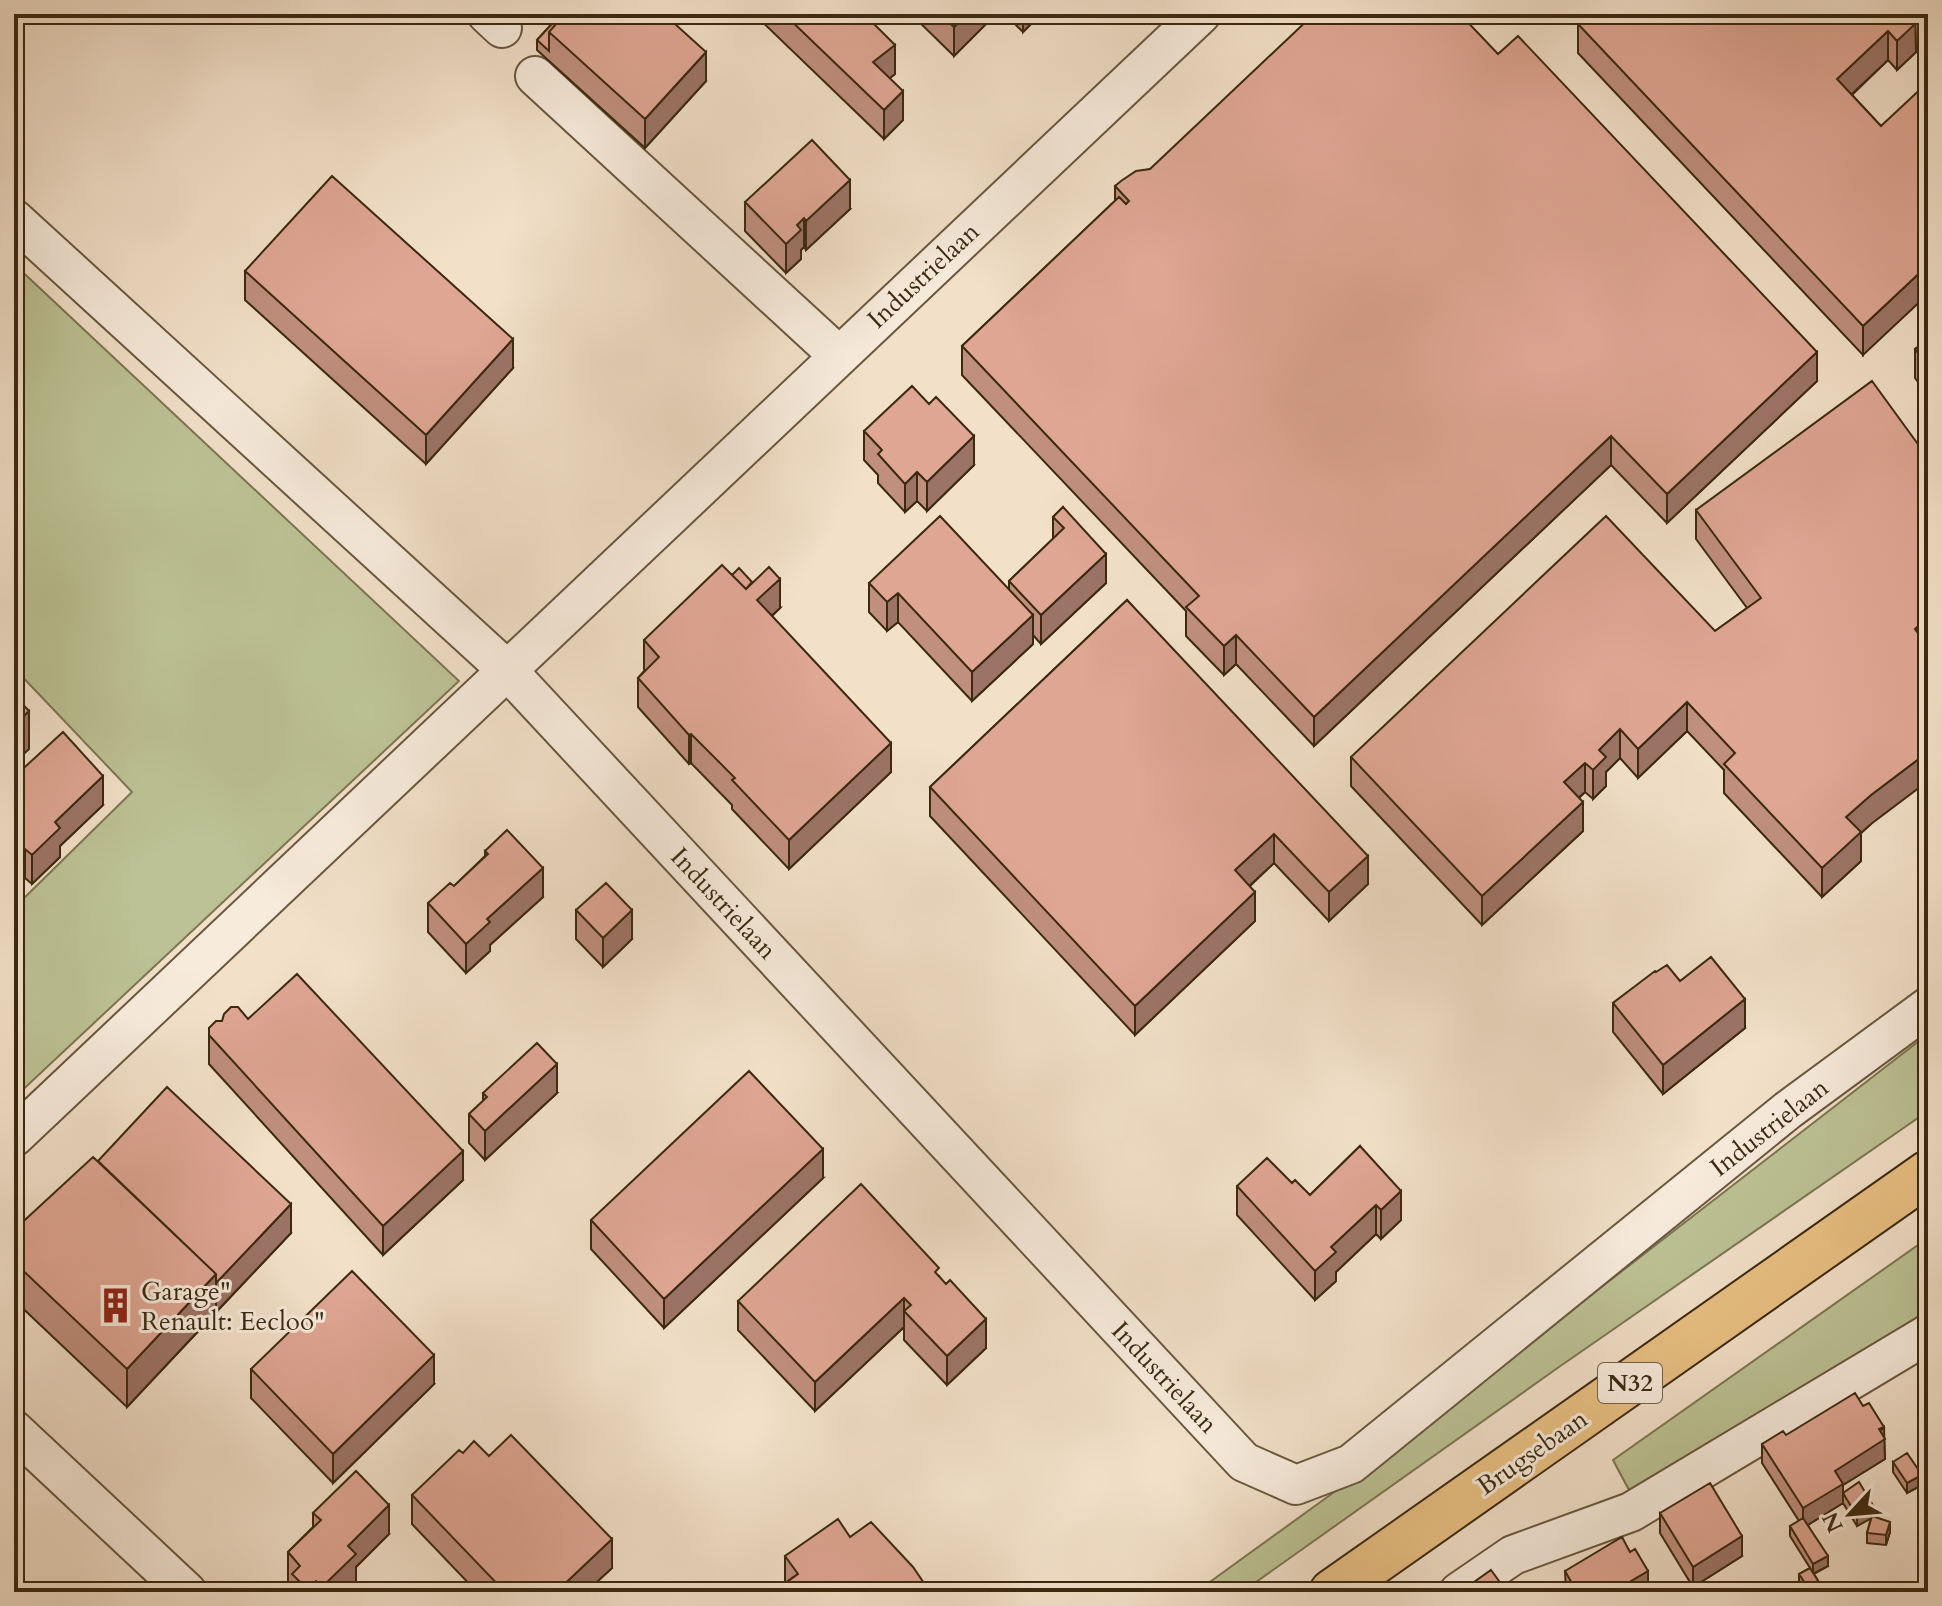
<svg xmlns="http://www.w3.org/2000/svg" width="1942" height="1606" font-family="Cardo,serif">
<rect width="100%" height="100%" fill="#f2e0c9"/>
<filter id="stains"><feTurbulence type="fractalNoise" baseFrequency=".0025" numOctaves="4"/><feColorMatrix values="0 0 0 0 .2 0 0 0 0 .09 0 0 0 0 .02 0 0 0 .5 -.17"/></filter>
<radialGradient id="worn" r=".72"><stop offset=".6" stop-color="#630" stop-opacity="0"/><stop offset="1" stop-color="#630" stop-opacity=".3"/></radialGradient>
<!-- grass -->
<path fill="#bcc295" stroke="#7c7652" stroke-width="2" d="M14,264L459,681L14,1098V908L132,792L14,668Z
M1928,1034V1111L1559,1367L1242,1592H1196L1373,1464Z
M1928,1238V1315L1629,1490L1613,1460Z"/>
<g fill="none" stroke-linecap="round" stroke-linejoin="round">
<defs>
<path id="minor" d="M487,14L502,28
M535,76L838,355
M14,219L506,669L1244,1462L1296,1485L1351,1464L1788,1110L1928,1007
M14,1137L1201,14
M14,1430L187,1592
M1459,1592L1513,1555L1631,1512L1928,1334"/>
<path id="major" d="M1332,1592L1928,1173"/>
</defs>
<!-- minor casing -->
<use href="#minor" stroke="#69573e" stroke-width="42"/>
<!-- major casing -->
<use href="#major" stroke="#3b2910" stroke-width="48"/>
<!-- minor -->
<use href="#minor" stroke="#f7ebdc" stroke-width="38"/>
<!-- major -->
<use href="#major" stroke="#e9c084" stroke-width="44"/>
</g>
<!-- wall -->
<path fill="#c08f7e" stroke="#3b2910" stroke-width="2" d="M561,14L706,81L645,148L537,50V40Z
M754,14H864L895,74L890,78L903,120L884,139Z
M911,14H996L954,56Z
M1005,14H1041L1023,32Z
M1574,14H1915L1916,52L1897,70L1888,60L1852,95L1881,126L1863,355L1578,53V24L1581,21Z
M1392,20L1498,54L1817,381L1667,523L1611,465L1314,746L1236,664L1224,675L1186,636V611L962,375V346L1115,201V186L1150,169Z
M745,202L850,209L806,250L804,247L801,250V259L786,273L745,231Z
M245,271L513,368L426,464L245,300Z
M1928,340V395L1915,378V349Z
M864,431L974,465L927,511L917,501L905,512L878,483V475L864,460Z
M1063,507L1106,583L1041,644L1033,635V644L972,701L898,622L887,631L869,612V583L1009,589V581L1053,539V517Z
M1696,510L1927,645L1871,824L1861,833V861L1822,897L1724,793V770L1687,731L1638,778L1620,758L1606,772V786L1593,799L1585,792L1579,798L1583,831L1482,925L1351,786V757L1715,631L1747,608L1696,539Z
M1127,600L1368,884L1329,921L1274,863L1250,886L1255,921L1135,1035L930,816V787Z
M780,608L772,616L891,772L789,869L732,809V805L691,763L689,764L638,707V678L645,670L644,669V640Z
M14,777L103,805L60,846V857L32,884L25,878Z
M485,851L543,897L490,945V951L466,973L428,932V903L454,886L485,856Z
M576,910L632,939L603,967L576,939Z
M1656,972L1745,1028L1663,1094L1613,1032V1003Z
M248,1019L463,1180L383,1255L209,1064V1028Z
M483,1093H557L485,1160L469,1143V1114L483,1101Z
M1360,1146L1401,1220L1381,1239L1376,1234L1336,1272V1281L1315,1300L1237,1215V1186L1292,1183L1310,1195Z
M98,1161L291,1233L127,1407L14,1300V1230Z
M823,1178L664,1328L591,1249V1220Z
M939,1276L986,1348L947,1385L904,1340V1327L815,1411L738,1330V1301Z
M251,1369L434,1384L333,1483L251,1398Z
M1786,1435L1884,1437L1885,1459L1843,1485V1493L1874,1517L1890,1532L1886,1545L1867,1543V1533L1871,1518L1857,1526L1843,1503L1808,1525L1828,1566L1814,1574L1825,1592H1805L1799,1584V1574L1810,1568L1790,1536V1526L1799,1521L1762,1463V1444Z
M463,1453L489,1456L612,1568L586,1592H477L412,1524V1495Z
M1893,1462L1922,1485L1907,1493L1893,1472Z
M313,1513L389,1534L356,1567V1583L346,1592H292V1585L288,1581V1552L313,1527Z
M1660,1513L1742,1556L1693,1587L1660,1533Z
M850,1537L785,1583V1556Z
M1565,1571L1648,1591L1646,1592H1566Z"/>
<!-- shaded-wall -->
<path fill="#9c7467" stroke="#3b2910" stroke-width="2" d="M967,14H996L954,56V27Z
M1023,14H1041L1023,32Z
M1907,14H1915L1916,52L1897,70V41Z
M1888,31V60L1837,108V79Z
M895,45V74L873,91V62Z
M706,52V81L645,148V119Z
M903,91V120L884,139V110Z
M850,180V209L806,250V221Z
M804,218V247L801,250V259L786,273V244L797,225Z
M1928,265V294L1863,355V326Z
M513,339V368L426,464V435Z
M1817,352V381L1667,523V494Z
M974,436V465L927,511V482Z
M1611,436V465L1314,746V717Z
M917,472V501L905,512V484Z
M1106,554V583L1041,644V615Z
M780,579V608L757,629L746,608Z
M898,593V622L887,631V602Z
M1033,615V644L972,701V672Z
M1928,616V645L1915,658V629Z
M1236,635V664L1224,675V646Z
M1687,702V731L1638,778V749Z
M29,711V749L14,763V725Z
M1620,729V758L1606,772V786L1593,799V770L1599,750Z
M691,734V763L689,764V735Z
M891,743V772L789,869V840Z
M1928,752V781L1871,824L1861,833V861L1822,897V868L1846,817L1871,795Z
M1585,763V792L1564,811V782Z
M103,776V805L60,846V857L32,884V855L55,822Z
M1583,802V831L1482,925V896Z
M1274,834V863L1235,899V870Z
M25,849V878L14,888V859Z
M1368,856V884L1329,921V892Z
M543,868V897L490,945V951L466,973V944L487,919Z
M1255,892V921L1135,1035V1006Z
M632,910V939L603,967V938Z
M1745,999V1028L1663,1094V1065Z
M557,1064V1093L485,1160V1131Z
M823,1149V1178L664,1328V1299Z
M463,1151V1180L383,1255V1226Z
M1401,1191V1220L1381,1239V1210Z
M291,1204V1233L216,1312V1283Z
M1376,1205V1234L1336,1272V1281L1315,1300V1271L1331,1247Z
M216,1274V1312L127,1407V1369Z
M904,1298V1327L815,1411V1382Z
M986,1319V1348L947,1385V1356Z
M434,1355V1384L333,1483V1454Z
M1884,1427L1885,1459L1843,1485V1503L1803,1528V1508L1835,1471Z
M1922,1475V1485L1907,1493V1483Z
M389,1505V1534L356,1567V1583L346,1592H322V1587L348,1546Z
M1874,1507V1517L1857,1526V1516Z
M1890,1522V1532L1886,1545V1535Z
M1742,1536V1556L1693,1587V1567Z
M612,1539V1568L586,1592H556Z
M1828,1556V1566L1813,1574V1564Z
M1648,1571V1591L1646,1592H1621V1587Z
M316,1581V1592H307V1589Z"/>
<!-- building -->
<path fill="#dfa693" stroke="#3b2910" stroke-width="2" d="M561,14H565L549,32V51L537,40Z
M565,14H664L706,52L645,119L549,32Z
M784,14H864L895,45L873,62L903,91L884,110Z
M940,14H967L954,27Z
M1314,14H1387L1392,20L1399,14H1460L1498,54L1518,36L1817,352L1667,494L1611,436L1314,717L1236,635L1224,646L1186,607L1199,596L962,346L1119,197L1126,204L1129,201L1115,186L1121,181L1136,171L1150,169Z
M1589,14H1907L1916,23L1897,41L1888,31L1837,79L1881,126L1928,82V265L1863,326L1578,24Z
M812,140L850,180L806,221L804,218L797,225L801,230L786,244L745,202Z
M332,176L513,339L426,435L245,271Z
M1928,340V366L1915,349Z
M1872,381L1928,458V616L1915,629L1928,647V752L1871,795L1846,817L1861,832L1822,868L1724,764L1735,753L1687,702L1638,749L1620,729L1599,750L1606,757L1593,770L1585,763L1564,782L1583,802L1482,896L1351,757L1606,516L1715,631L1761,598L1696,510Z
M912,386L929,404L936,397L974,436L927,482L917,472L905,484L878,454L882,450L864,431Z
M1063,507L1106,554L1041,615L1009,581L1064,528L1053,517Z
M940,516L1033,615L972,672L898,593L887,602L869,583Z
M722,565L746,589L769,567L780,579L757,600L891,743L789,840L732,780L735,778L691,734L689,735L638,678L659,657L644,640Z
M739,568L752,582L746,589L732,575Z
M1127,600L1368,856L1329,892L1274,834L1235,870L1255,892L1135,1006L930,787Z
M14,695L29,711L14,725Z
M63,732L103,776L55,822L60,828L32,855L25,849L14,859V777Z
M507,830L543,868L487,919L490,922L466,944L428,903L450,883L454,886L488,854L485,851Z
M606,883L632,910L603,938L576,910Z
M1711,957L1745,999L1663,1065L1613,1003L1655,971L1656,972L1667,965L1680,981Z
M297,974L463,1151L383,1226L209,1035V1028L216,1021H222L224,1014L231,1007H238L248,1019Z
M537,1043L557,1064L485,1131L469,1114L487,1097L483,1093Z
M749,1071L823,1149L664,1299L591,1220Z
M167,1087L291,1204L216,1283V1274L98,1161Z
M1360,1146L1401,1191L1381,1210L1376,1205L1331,1247L1336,1252L1315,1271L1237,1186L1267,1158L1292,1183L1295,1180L1310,1195Z
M93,1157L216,1274L127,1369L14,1262V1230Z
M861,1184L939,1268L935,1272L946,1284L950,1280L986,1319L947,1356L904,1311L911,1305L904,1298L815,1382L738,1301Z
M352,1271L434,1355L333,1454L251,1369Z
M1855,1393L1863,1406L1869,1403L1884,1427L1879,1429L1885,1439L1835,1471L1843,1484L1803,1508L1762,1444L1783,1431L1786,1435Z
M511,1435L612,1539L556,1592H505L412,1495L459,1450L463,1453L474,1441L489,1456Z
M1907,1453L1922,1475L1907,1483L1893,1462Z
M356,1471L389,1505L348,1546L356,1554L322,1587L316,1581L307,1589L292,1574L300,1566L288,1552L321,1520L313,1513Z
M1859,1482L1874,1507L1857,1516L1843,1493Z
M1710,1483L1742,1536L1693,1567L1660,1513Z
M1872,1516L1890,1522L1886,1535L1867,1533Z
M1803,1518L1828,1556L1813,1564L1790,1526Z
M838,1519L850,1537L871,1522L913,1567L930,1592H773L798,1574L785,1556Z
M1622,1537L1630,1552L1635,1549L1648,1571L1621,1587L1623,1592H1577L1565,1571Z
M1810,1568L1825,1592H1811L1799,1574Z
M1491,1570L1507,1592H1460Z
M1702,1587L1705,1592H1694Z"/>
<!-- icons -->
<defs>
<symbol id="building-bare" viewBox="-9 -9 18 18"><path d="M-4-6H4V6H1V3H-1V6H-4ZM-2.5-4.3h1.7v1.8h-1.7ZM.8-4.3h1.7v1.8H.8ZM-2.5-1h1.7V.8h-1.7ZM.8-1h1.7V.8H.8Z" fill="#8f2418" stroke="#f7ebdc" stroke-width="2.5" paint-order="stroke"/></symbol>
</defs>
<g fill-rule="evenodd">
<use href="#building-bare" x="90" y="1280" width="51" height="51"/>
</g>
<g text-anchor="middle" stroke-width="6" stroke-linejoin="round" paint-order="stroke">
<!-- shield labels -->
<rect fill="#f7ebdc" stroke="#73634d" stroke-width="2" x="1598" y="1363" width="64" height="40" rx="6"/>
<g font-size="24" font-weight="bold" fill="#3b2910">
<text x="1630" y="1391">N32</text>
</g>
<!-- street labels -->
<g font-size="26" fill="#3b2910" stroke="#f7ebdc">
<text transform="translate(923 275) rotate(-43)" y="9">Industrielaan</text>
<text transform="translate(724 903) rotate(47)" y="9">Industrielaan</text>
<text transform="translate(1769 1127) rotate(-38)" y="9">Industrielaan</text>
<text transform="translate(1165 1377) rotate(47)" y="9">Industrielaan</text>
<text transform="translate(1532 1452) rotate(-35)" y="9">Brugsebaan</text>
</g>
<!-- poi labels -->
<g font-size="26" fill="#3b2910" stroke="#f7ebdc" text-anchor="start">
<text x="141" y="1300">Garage"<tspan x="141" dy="30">Renault: Eecloo"</tspan></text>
</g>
</g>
<!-- margin -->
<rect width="1942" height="1606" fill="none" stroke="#f2e0c9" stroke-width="48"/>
<rect x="16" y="16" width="1910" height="1574" fill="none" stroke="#3b2910" stroke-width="4"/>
<rect x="24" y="24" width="1894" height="1558" fill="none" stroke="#3b2910" stroke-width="2"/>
<!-- north arrow -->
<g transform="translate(1850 1514) rotate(244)" stroke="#f7ebdc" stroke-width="6" paint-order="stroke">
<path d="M0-6L14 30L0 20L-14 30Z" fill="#3b2910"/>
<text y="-12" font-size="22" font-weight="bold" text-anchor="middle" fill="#3b2910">N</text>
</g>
<rect width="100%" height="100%" filter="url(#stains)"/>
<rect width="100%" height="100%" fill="url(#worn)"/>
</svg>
